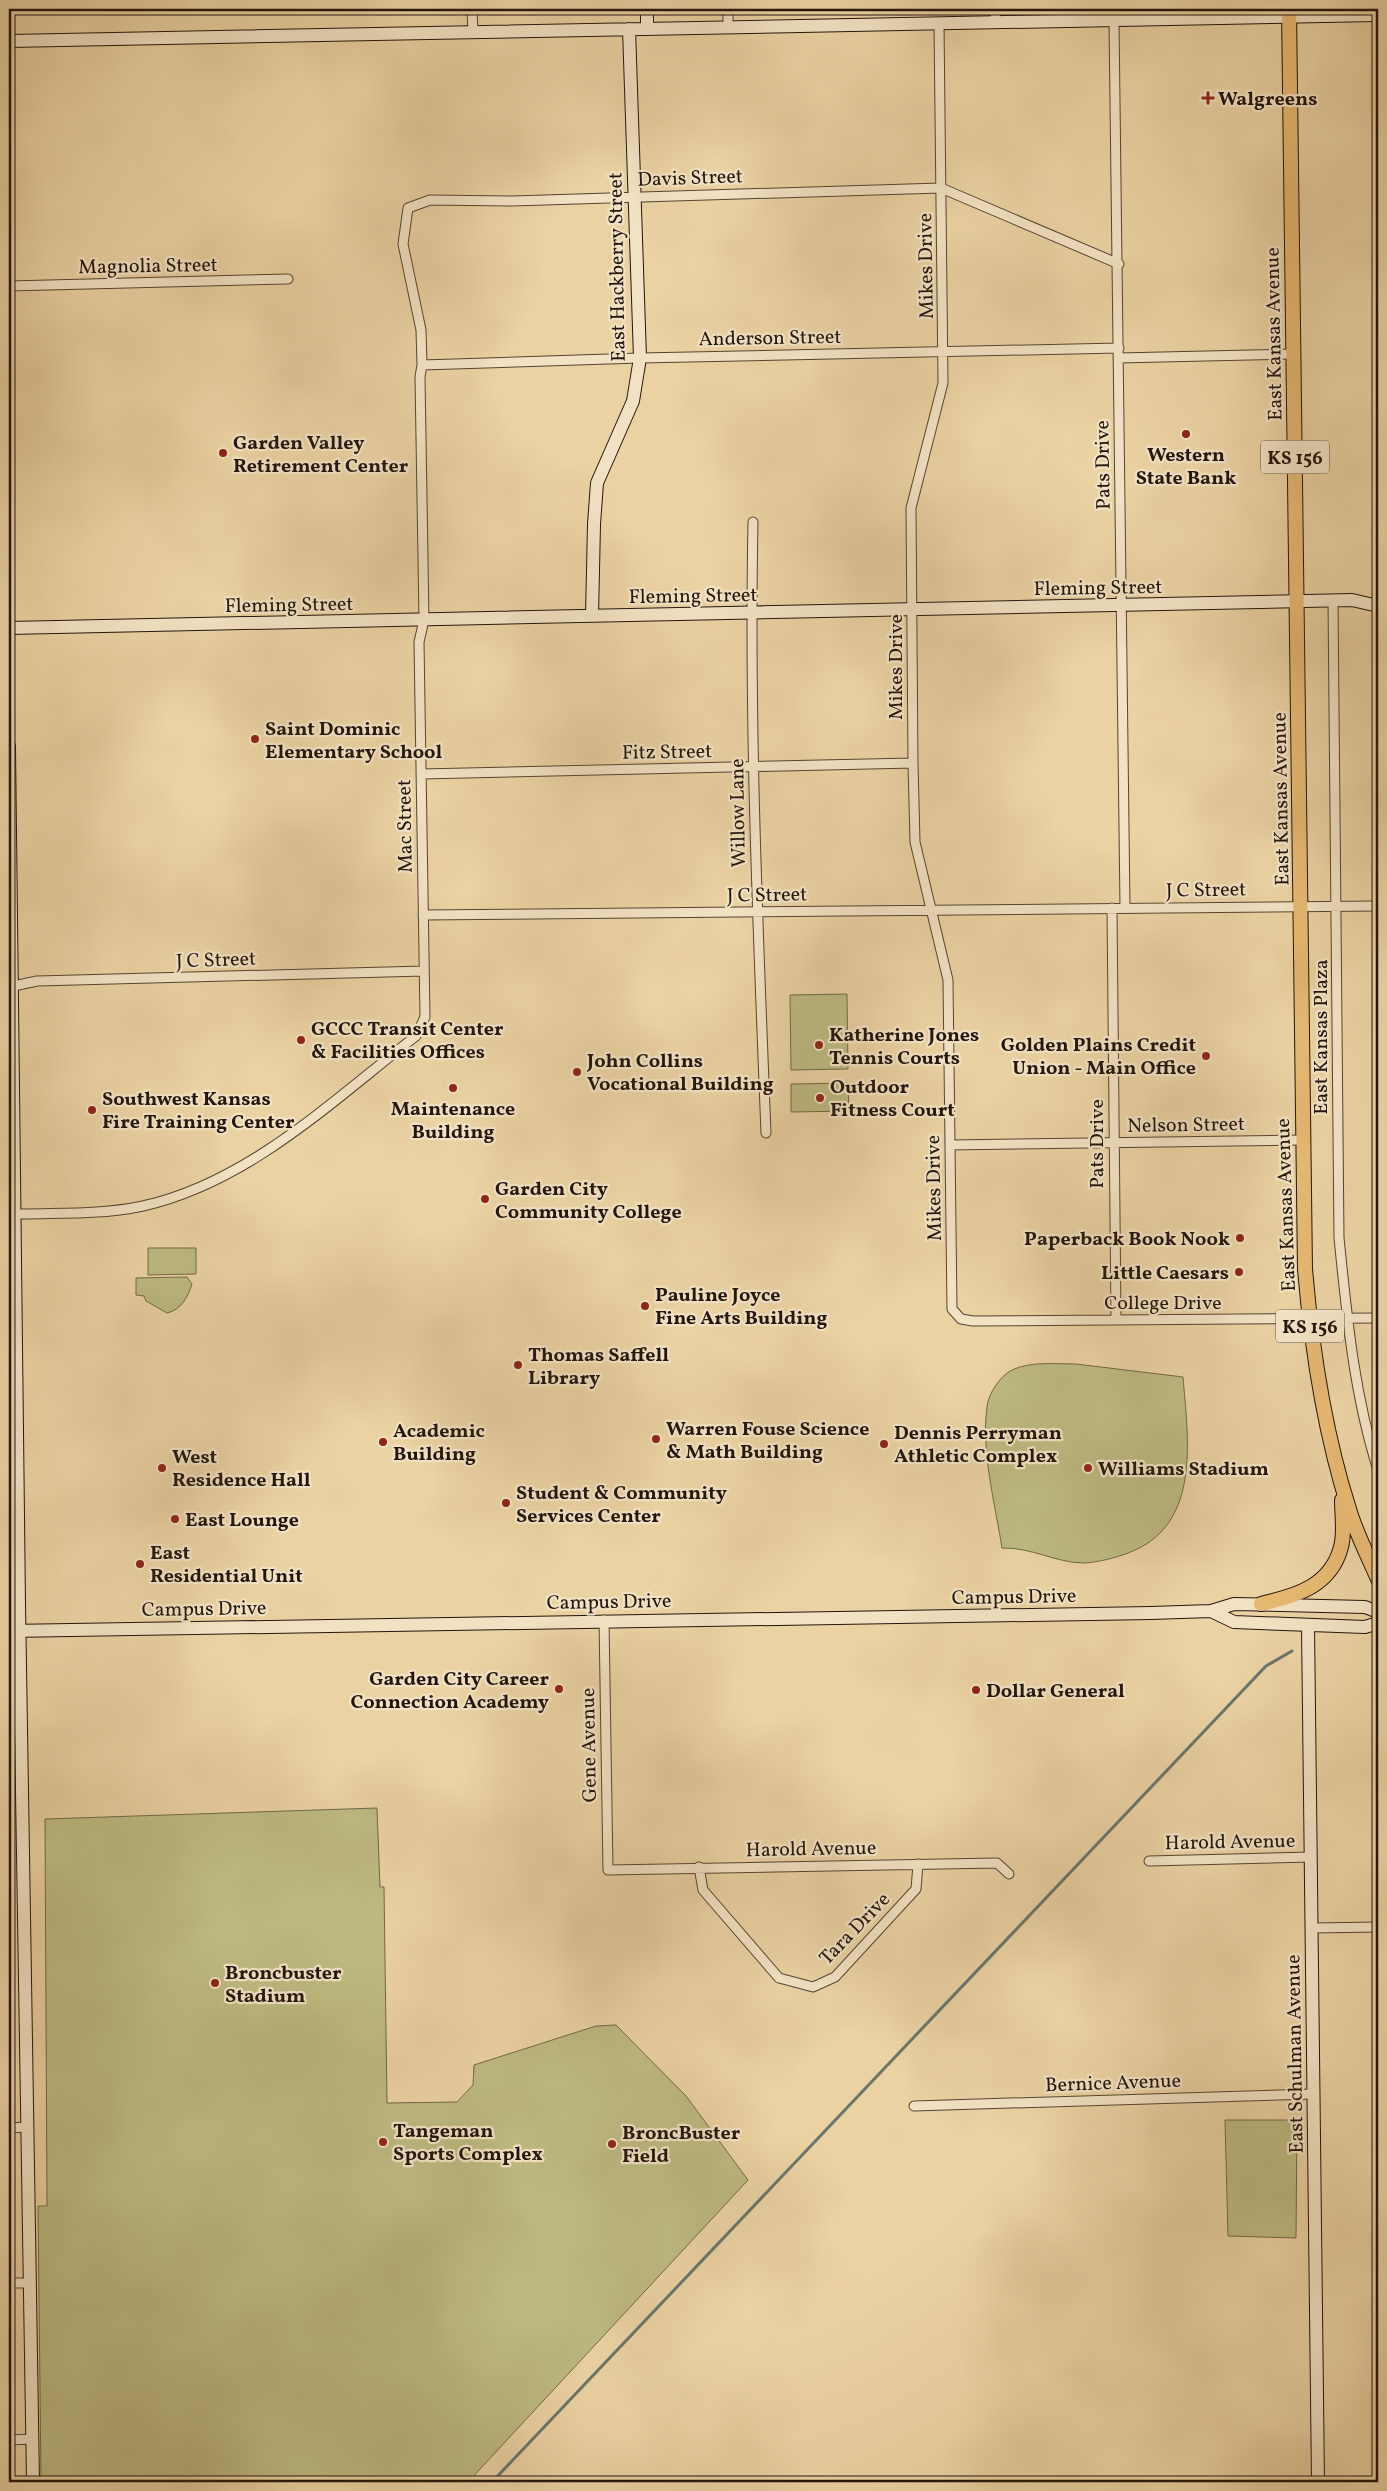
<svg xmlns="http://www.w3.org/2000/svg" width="1387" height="2491" font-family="Vollkorn,serif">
<rect width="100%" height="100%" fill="#ebd2a3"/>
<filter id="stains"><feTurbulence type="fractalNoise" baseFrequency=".004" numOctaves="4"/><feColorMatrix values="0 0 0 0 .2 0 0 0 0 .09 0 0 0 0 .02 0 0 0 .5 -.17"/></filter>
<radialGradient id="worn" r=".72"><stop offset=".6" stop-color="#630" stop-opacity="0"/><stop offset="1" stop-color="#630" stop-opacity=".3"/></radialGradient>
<!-- green -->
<path fill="#bdba81" stroke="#706847" d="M847,994L848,1069L791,1070L790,995Z
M848,1083L849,1111L791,1112V1084Z
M148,1248H196V1274L148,1275Z
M187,1277L192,1284C188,1297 181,1310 167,1313L146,1301L144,1296L136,1295V1278Z
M1076,1364L1183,1377C1188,1439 1202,1526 1128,1553C1115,1558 1099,1562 1084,1563C1056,1563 1031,1547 1002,1548C995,1504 981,1451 987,1407C988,1394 1000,1376 1012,1370C1031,1361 1056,1364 1076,1364Z
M377,1808L380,1887H384L387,2103L457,2102L473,2085L474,2065L596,2026L616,2025L686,2096L748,2180L468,2482H41L38,2206H47L45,1819Z
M1225,2120H1297L1296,2238L1228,2236Z"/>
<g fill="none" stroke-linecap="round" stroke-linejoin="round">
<!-- stream -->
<path stroke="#69766c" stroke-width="3" d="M492,2482L1266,1666L1292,1651"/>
<defs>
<path id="street" d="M472,9L473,33
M728,9V28
M995,9L996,23
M1114,21L1125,908
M939,24L943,383L911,508L913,763L915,842L948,980L952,1309L961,1319L973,1321L1378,1318
M9,286L288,279
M1118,358L1293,354
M422,365L640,358L1119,348
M753,522C749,726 758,929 766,1133
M1333,600L1339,1238C1347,1317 1354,1394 1378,1470
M421,774L913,763
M1112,908L1116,1319
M423,915L1378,906
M9,987L37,981L424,971
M950,1145L1302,1140
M14,1214C57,1213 101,1215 143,1206C249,1182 332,1101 416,1036L425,1017L419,642L424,620L420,377L422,365L421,330L403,244L408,208L430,200L512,201L941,188L1119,264
M604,1620L608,1870L997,1863L1009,1874
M1149,1861L1311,1857
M699,1867L703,1890L779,1978L813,1987L835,1977L916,1889L918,1864
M1312,1928L1378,1927
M914,2106L1313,2094
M9,2128L27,2127
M9,2283H29
M9,2440L32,2439"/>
<path id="secondary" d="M647,9V29
M9,41L1378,15
M592,616L594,524L597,483L633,401L640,358L629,29
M9,628L1352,600L1378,606
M9,746L19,1603L33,2482
M1211,1611L1234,1622L1365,1627L1378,1623
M1308,1625L1318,2482
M9,1631L1151,1613L1211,1611L1234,1604L1365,1607L1378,1612"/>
<path id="primary" d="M1289,9L1305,1269C1312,1351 1324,1431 1349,1509C1356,1533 1368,1556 1378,1579
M1261,1604C1296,1596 1331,1586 1341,1547C1345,1533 1342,1515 1342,1500"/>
</defs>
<!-- street casing -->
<use href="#street" stroke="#544432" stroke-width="11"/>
<!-- secondary casing -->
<use href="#secondary" stroke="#22150d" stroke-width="14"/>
<!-- primary casing -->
<use href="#primary" stroke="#22150d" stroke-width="16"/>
<!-- street -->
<use href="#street" stroke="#f2e2c3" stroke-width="9"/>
<!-- secondary -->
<use href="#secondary" stroke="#f2e2c3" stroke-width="12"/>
<!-- primary -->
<use href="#primary" stroke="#e6b972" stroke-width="14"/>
</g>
<!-- markers -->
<g fill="#8f2418" stroke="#f2e2c3" stroke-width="2">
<path d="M1205.5 90.5h5v5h5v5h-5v5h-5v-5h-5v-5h5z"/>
<circle cx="1186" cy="434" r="5"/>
<circle cx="223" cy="453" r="5"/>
<circle cx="255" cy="739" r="5"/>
<circle cx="301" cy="1040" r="5"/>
<circle cx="819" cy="1045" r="5"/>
<circle cx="1206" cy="1056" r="5"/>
<circle cx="577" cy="1072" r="5"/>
<circle cx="453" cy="1088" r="5"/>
<circle cx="820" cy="1098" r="5"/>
<circle cx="92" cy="1110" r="5"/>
<circle cx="485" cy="1199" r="5"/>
<circle cx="1240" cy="1238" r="5"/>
<circle cx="1239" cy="1272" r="5"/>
<circle cx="645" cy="1306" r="5"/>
<circle cx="518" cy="1365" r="5"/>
<circle cx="656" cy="1439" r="5"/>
<circle cx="383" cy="1442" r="5"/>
<circle cx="884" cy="1444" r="5"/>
<circle cx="162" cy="1468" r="5"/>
<circle cx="1088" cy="1468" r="5"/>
<circle cx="506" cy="1503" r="5"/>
<circle cx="175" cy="1519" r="5"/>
<circle cx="140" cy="1564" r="5"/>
<circle cx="559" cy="1689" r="5"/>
<circle cx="976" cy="1690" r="5"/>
<circle cx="215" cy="1983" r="5"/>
<circle cx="383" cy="2142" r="5"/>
<circle cx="612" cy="2144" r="5"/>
</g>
<g text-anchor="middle" stroke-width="4.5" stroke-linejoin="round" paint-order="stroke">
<!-- shield labels -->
<g fill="#f2e2c3" stroke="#605244" stroke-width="1">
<rect x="1261" y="440.5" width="68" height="33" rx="4"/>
<rect x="1276" y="1309.5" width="68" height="33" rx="4"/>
</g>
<g font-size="19" font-weight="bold" fill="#22150d">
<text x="1295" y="464">KS 156</text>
<text x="1310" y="1333">KS 156</text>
</g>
<!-- poi labels -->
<g font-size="20" font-weight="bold" fill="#22150d" stroke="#f2e2c3" text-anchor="start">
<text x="1218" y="105">Walgreens</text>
<text x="233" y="449">Garden Valley<tspan x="233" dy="23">Retirement Center</tspan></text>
<text x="1186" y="461" text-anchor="middle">Western<tspan x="1186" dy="23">State Bank</tspan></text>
<text x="265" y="735">Saint Dominic<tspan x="265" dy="23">Elementary School</tspan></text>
<text x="311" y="1035">GCCC Transit Center<tspan x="311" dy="23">&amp; Facilities Offices</tspan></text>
<text x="829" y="1041">Katherine Jones<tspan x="829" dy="23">Tennis Courts</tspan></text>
<text x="1196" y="1051" text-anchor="end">Golden Plains Credit<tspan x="1196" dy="23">Union - Main Office</tspan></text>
<text x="587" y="1067">John Collins<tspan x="587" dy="23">Vocational Building</tspan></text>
<text x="830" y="1093">Outdoor<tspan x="830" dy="23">Fitness Court</tspan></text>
<text x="102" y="1105">Southwest Kansas<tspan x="102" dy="23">Fire Training Center</tspan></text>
<text x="453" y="1115" text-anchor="middle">Maintenance<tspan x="453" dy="23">Building</tspan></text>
<text x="495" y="1195">Garden City<tspan x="495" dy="23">Community College</tspan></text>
<text x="1230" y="1245" text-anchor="end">Paperback Book Nook</text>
<text x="1229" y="1279" text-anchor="end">Little Caesars</text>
<text x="655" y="1301">Pauline Joyce<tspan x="655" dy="23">Fine Arts Building</tspan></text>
<text x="528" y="1361">Thomas Saffell<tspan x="528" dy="23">Library</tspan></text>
<text x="666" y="1435">Warren Fouse Science<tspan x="666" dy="23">&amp; Math Building</tspan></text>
<text x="393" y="1437">Academic<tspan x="393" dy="23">Building</tspan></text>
<text x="894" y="1439">Dennis Perryman<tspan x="894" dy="23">Athletic Complex</tspan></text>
<text x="172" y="1463">West<tspan x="172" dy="23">Residence Hall</tspan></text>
<text x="1098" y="1475">Williams Stadium</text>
<text x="516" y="1499">Student &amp; Community<tspan x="516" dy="23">Services Center</tspan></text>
<text x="185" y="1526">East Lounge</text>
<text x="150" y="1559">East<tspan x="150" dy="23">Residential Unit</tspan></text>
<text x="549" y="1685" text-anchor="end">Garden City Career<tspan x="549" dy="23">Connection Academy</tspan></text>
<text x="986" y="1697">Dollar General</text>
<text x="225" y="1979">Broncbuster<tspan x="225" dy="23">Stadium</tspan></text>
<text x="393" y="2137">Tangeman<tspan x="393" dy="23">Sports Complex</tspan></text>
<text x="622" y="2139">BroncBuster<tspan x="622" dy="23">Field</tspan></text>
</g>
<!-- street labels -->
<g font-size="20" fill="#22150d" stroke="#f2e2c3">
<text transform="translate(690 177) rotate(-2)" y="7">Davis Street</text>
<text transform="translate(148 265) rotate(-1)" y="7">Magnolia Street</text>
<text transform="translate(925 266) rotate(-91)" y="7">Mikes Drive</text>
<text transform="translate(616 267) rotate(-91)" y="7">East Hackberry Street</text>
<text transform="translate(1273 334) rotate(-91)" y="7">East Kansas Avenue</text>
<text transform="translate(770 337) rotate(-1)" y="7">Anderson Street</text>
<text transform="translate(1102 465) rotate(-91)" y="7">Pats Drive</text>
<text transform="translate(1098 587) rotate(-1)" y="7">Fleming Street</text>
<text transform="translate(693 595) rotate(-1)" y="7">Fleming Street</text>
<text transform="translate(289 604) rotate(-1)" y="7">Fleming Street</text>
<text transform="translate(895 667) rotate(-90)" y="7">Mikes Drive</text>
<text transform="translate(667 751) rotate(-1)" y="7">Fitz Street</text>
<text transform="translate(1280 799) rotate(-91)" y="7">East Kansas Avenue</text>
<text transform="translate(737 813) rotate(-91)" y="7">Willow Lane</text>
<text transform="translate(404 826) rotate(-91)" y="7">Mac Street</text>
<text transform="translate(1206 889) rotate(-1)" y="7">J C Street</text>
<text transform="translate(767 894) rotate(-1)" y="7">J C Street</text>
<text transform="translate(216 959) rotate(-2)" y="7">J C Street</text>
<text transform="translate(1320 1037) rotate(-90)" y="7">East Kansas Plaza</text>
<text transform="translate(1186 1124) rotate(-1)" y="7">Nelson Street</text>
<text transform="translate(1096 1144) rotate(-90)" y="7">Pats Drive</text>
<text transform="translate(933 1188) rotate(-91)" y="7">Mikes Drive</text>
<text transform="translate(1285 1205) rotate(-92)" y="7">East Kansas Avenue</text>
<text x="1163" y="1309">College Drive</text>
<text transform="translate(1014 1596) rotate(-1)" y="7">Campus Drive</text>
<text transform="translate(609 1601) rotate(-1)" y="7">Campus Drive</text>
<text transform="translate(204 1608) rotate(-1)" y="7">Campus Drive</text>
<text transform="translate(588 1745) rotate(-91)" y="7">Gene Avenue</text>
<text transform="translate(1230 1841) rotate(-1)" y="7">Harold Avenue</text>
<text transform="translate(811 1848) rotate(-1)" y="7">Harold Avenue</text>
<text transform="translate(854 1928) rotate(-46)" y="7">Tara Drive</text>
<text transform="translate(1294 2054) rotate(-91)" y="7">East Schulman Avenue</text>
<text transform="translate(1113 2082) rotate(-2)" y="7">Bernice Avenue</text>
</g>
</g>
<!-- margin -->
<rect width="1387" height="2491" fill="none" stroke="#ebd2a3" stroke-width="30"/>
<rect x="10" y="10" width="1367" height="2471" fill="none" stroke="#22150d" stroke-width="2.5"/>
<rect x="15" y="15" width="1357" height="2461" fill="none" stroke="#22150d"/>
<rect width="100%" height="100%" filter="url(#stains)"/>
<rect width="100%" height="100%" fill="url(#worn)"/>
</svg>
